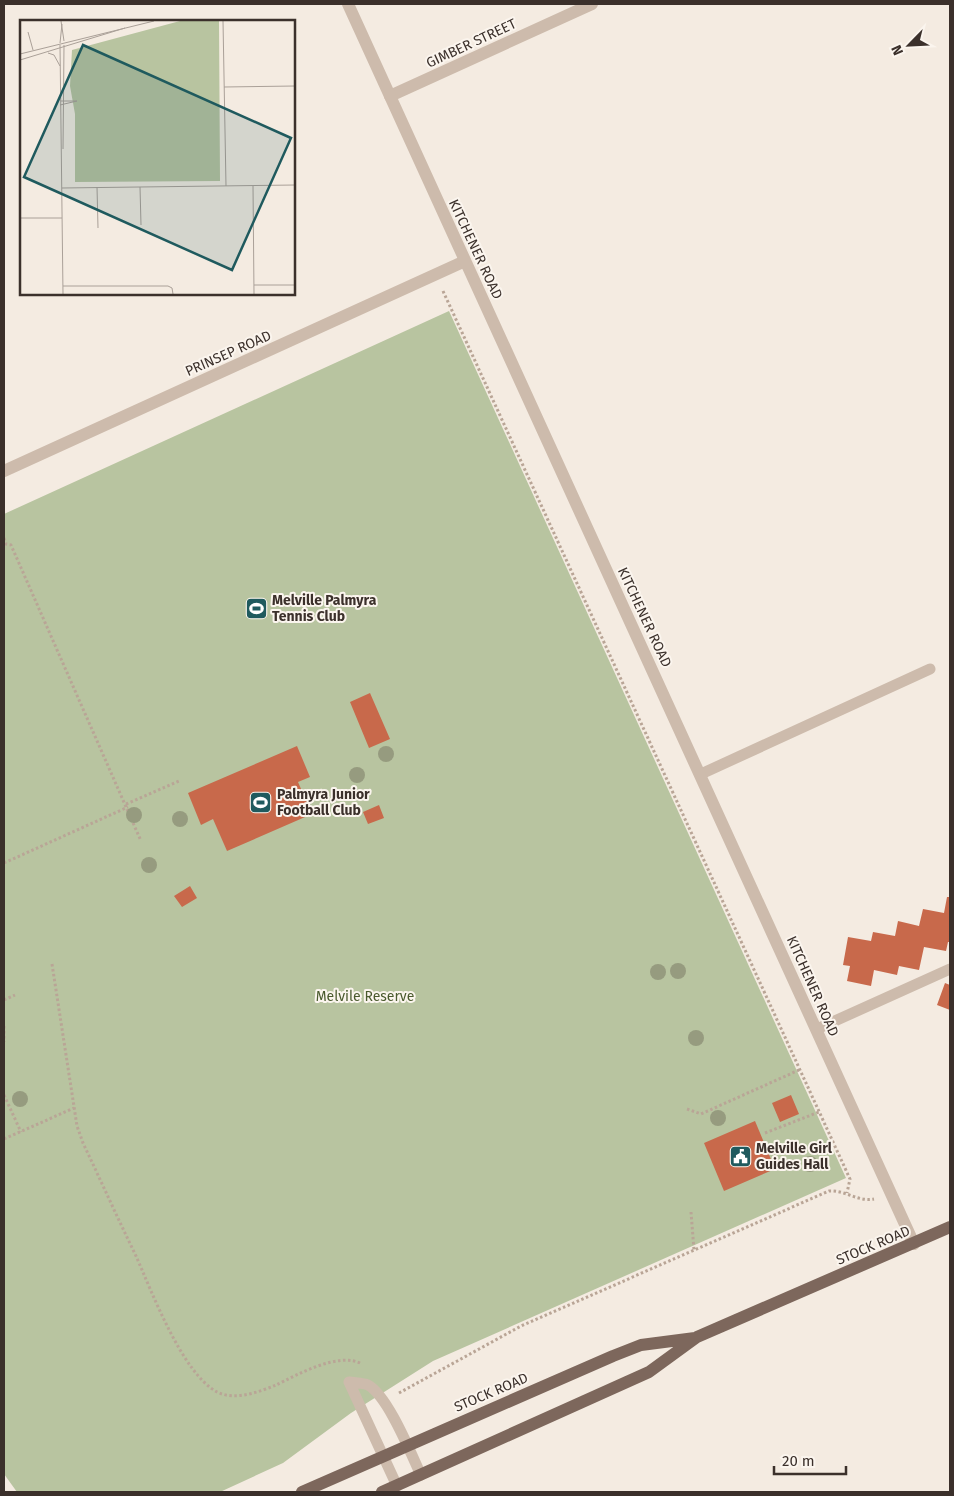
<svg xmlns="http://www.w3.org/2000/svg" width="954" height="1496" font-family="'Fira Sans',sans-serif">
<rect width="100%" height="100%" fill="#f4ebe1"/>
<!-- green -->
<path fill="#b8c4a0" d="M449,311L846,1178L433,1361L351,1413L283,1463L220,1492H17L4,1474V514Z"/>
<!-- building -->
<path fill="#c8694b" d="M370,693L390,739L369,748L350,702Z
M297,746L310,777L298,782L312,814L227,851L213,819L201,825L188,793Z
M379,805L384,818L368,824L363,812Z
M190,886L197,898L182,907L174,896Z
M947,897H950V942H948L946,951L924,947L919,970L899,966L897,975L874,970L871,986L847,981L850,966L843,965L848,937L871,941L873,932L895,936L898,921L919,926L923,909L944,913Z
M945,983L950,985V1010L937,1005Z
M791,1095L799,1114L780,1122L772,1103Z
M755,1121L775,1169L724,1191L704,1143Z"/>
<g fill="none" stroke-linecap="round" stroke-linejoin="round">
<!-- path -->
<path stroke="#b9a596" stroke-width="3" stroke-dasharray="2.5 2.5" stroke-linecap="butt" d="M443,291L850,1179L847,1193
M4,538L6,544L11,545L141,841
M126,804L179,781
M4,863L128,807
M52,964L77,1126L83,1143C101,1181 118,1219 136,1256C152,1292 182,1373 217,1392C235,1401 259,1392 276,1385C297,1375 339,1351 362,1364
M4,1000L15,995
M4,1026V1042
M4,1095L21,1132
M687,1109L701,1114L799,1070
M765,1133L819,1112
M4,1139L74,1108
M691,1212L694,1250
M399,1393L521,1326L829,1191C846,1190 857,1202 874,1199"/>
<!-- service -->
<path stroke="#cdbbac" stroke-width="11" d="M701,774L930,669
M817,1029L950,969
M349,1382C355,1383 363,1383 368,1385C388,1396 411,1454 421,1475
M349,1382L397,1486"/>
<!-- minor -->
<path stroke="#cdbbac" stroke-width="12" d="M390,96L592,4
M4,471L465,261"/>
<!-- tertiary -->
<path stroke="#cdbbac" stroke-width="12" d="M348,4L914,1244"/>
<!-- primary -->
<path stroke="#7d675c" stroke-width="12" d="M302,1492L613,1356L641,1345L695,1338
M382,1492L649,1372L697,1337L950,1227"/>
</g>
<!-- trees -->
<g fill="#969b7f">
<circle cx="386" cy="754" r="8"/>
<circle cx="357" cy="775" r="8"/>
<circle cx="134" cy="815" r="8"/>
<circle cx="180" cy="819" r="8"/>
<circle cx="149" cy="865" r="8"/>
<circle cx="678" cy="971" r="8"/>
<circle cx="658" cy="972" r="8"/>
<circle cx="696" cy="1038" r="8"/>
<circle cx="20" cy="1099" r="8"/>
<circle cx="718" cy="1118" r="8"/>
<circle cx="810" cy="1164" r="8"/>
</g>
<!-- icons -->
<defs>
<symbol id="stadium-square" viewBox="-11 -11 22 22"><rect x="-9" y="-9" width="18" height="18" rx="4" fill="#1f5a5e" stroke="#fbf5ee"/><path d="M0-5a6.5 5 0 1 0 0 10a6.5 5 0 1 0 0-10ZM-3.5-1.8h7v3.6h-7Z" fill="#fff"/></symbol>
<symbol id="civic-square" viewBox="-11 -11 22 22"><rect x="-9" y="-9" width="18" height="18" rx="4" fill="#1f5a5e" stroke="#fbf5ee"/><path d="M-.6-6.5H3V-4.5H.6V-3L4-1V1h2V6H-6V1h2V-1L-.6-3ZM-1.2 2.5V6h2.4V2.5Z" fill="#fff"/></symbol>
</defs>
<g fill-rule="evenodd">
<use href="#stadium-square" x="244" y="596" width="25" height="25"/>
<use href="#stadium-square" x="248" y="790" width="25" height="25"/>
<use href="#civic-square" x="728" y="1144" width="25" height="25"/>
</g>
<g text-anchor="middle" stroke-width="4" stroke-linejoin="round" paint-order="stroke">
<!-- street labels -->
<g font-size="14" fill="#3b302b" stroke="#fbf5ee">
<text transform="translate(471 43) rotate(-25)" y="5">GIMBER STREET</text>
<text transform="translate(476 249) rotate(65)" y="5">KITCHENER ROAD</text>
<text transform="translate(228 353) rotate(-24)" y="5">PRINSEP ROAD</text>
<text transform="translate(645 617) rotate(65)" y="5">KITCHENER ROAD</text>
<text transform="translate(813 986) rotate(66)" y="5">KITCHENER ROAD</text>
<text transform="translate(873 1245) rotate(-23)" y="5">STOCK ROAD</text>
<text transform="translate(491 1392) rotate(-23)" y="5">STOCK ROAD</text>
</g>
<!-- poi labels -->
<g font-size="14" font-weight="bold" fill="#3b302b" stroke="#fbf5ee" text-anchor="start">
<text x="272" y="605">Melville Palmyra<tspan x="272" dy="16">Tennis Club</tspan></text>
<text x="277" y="799">Palmyra Junior<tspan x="277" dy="16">Football Club</tspan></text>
<text x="756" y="1153">Melville Girl<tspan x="756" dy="16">Guides Hall</tspan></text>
</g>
<!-- park labels -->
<g font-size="14" fill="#4a5a2e" stroke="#fbf5ee">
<text x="365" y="1001">Melvile Reserve</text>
</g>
</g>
<!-- overview -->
<g transform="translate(20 20)">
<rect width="275" height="275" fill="#f4ebe1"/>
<path d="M160,1H199L200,161L55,162V94L50,66L52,30Z" fill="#b8c4a0"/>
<path fill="none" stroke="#aaa098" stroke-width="1" d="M41,1L44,21M203,1L206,166M8,12L13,30M40,23L42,4M40,25L43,274M28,33L34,35L40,46M0,34L134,1M0,40L105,8M204,67L275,66M41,81H57M40,85L57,81M43,129L44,25M233,166L234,274M77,167L78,208M120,167L121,205M42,168L275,165M0,198H42M234,265H275M43,266H148L152,268L153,274"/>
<path fill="#1f5a5e" fill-opacity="0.15" stroke="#1f5a5e" stroke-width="2.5" d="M63,25L271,118L212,250L4,157Z"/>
<rect width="275" height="275" fill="none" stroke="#3b302b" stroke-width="2.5"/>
</g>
<!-- border -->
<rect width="954" height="1496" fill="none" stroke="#3b302b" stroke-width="10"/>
<!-- north arrow -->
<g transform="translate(909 45) rotate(246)" stroke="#fbf5ee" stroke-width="4" paint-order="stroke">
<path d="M0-4L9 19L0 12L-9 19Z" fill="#3b302b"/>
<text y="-8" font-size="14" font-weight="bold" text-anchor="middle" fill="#3b302b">N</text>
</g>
<!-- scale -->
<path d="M774 1466v8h72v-8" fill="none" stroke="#3b302b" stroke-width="2.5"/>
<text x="782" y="1466" font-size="15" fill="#3b302b" stroke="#fbf5ee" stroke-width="4" paint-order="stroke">20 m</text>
</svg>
